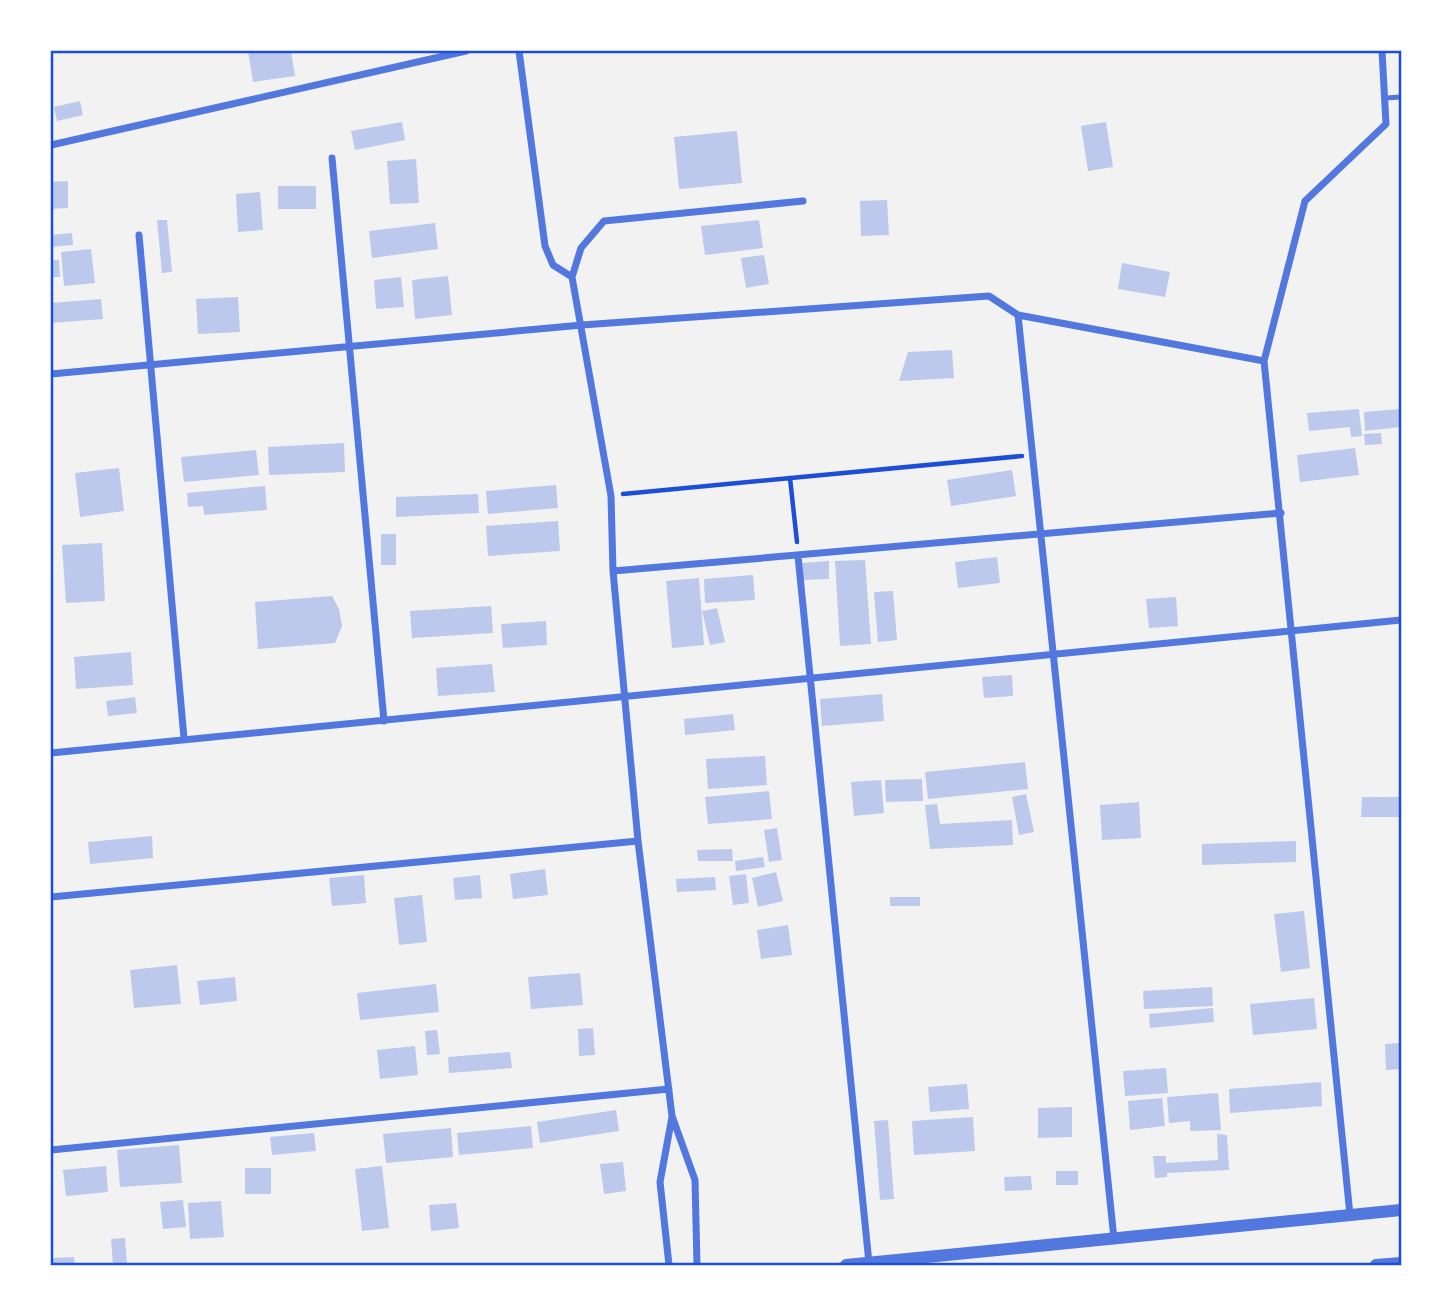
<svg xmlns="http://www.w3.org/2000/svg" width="1452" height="1316" font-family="Arial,sans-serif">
<rect width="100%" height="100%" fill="#f2f2f2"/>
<!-- building -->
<path fill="#bdc9ec" d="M248,51H291L295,76L253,82Z
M80,101L83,115L57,121L54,107Z
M402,122L405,140L355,150L351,131Z
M1106,122L1113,167L1088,171L1081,126Z
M737,131L742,183L679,189L674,137Z
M416,159L419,203L390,204L387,161Z
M68,181V208L51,209V182Z
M278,186H316V209H278Z
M260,192L263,230L238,232L236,194Z
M887,200L889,235L861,236L860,201Z
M157,220H167L172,272L162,273Z
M759,220L763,248L705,255L701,226Z
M435,223L438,249L372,258L369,231Z
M72,233L73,245L51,247V235Z
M91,249L95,283L64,286L61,252Z
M764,255L769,284L746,288L741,258Z
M51,260H59L60,277H51Z
M1122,263L1170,272L1165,297L1118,289Z
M448,276L452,315L415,319L412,280Z
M401,277L404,307L376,309L374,280Z
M238,297L240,332L198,334L196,299Z
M101,299L103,319L51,323V303Z
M952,350L954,378L899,381L908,352Z
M1359,409L1362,436L1351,437L1350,427L1309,431L1307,413Z
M1401,409V427L1365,431L1364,412Z
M1381,433L1382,444L1365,445L1364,434Z
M344,443L345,472L269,475L268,447Z
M1355,448L1359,475L1300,482L1297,455Z
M256,450L259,475L184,482L181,457Z
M119,468L124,511L80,517L75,473Z
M1012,470L1016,496L951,506L947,480Z
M556,485L558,508L488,514L486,491Z
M265,486L267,510L204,515L203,506L188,507L187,493Z
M478,494L479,513L396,517V497Z
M558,521L560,551L488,556L486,526Z
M381,534H396V565H381Z
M102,543L105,601L66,603L62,545Z
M997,557L1000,583L958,588L955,562Z
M865,560L871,644L840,646L835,561Z
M829,561V579L803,580L802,563Z
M753,575L755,600L705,603L704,579Z
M699,578L704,645L672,648L666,581Z
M893,591L897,640L878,642L874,592Z
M332,596L339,609L342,626L335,643L258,649L255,602Z
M1176,597L1178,626L1149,628L1146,599Z
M491,606L493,633L412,638L410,611Z
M717,608L725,642L710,645L702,611Z
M546,621L547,645L503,648L501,624Z
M131,652L133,685L76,689L74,657Z
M492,664L495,692L438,696L436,668Z
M1012,675L1013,696L984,698L982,677Z
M882,694L884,721L822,726L820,699Z
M135,697L137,713L108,716L106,701Z
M733,714L735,730L685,735L684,719Z
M765,756L767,785L708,789L706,759Z
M1025,762L1028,789L928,799L925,772Z
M922,779L923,801L886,802L885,780Z
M881,780L884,813L854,816L851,782Z
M769,791L772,819L708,824L705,797Z
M1026,794L1034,832L1019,835L1012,797Z
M1362,797H1401V817H1361Z
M1139,802L1141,838L1102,840L1100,805Z
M937,804L940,824L1012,820L1013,845L930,849L925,805Z
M777,828L782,860L769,862L764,830Z
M152,836L153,858L90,864L88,842Z
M1296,841V862L1202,865V844Z
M732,849L733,861H698L697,850Z
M763,857L765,867L736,871L735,861Z
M545,869L548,895L513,899L510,874Z
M776,872L783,901L758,907L752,878Z
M746,874L749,903L733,905L729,876Z
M364,875L366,903L332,906L329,878Z
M480,875L482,898L455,900L453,878Z
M715,877L716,890L677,892L676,879Z
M422,895L427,942L399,945L394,898Z
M890,897H920V906H890Z
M1304,911L1310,968L1281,972L1274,914Z
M788,925L792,955L761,959L757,930Z
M177,965L181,1004L134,1008L130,970Z
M580,973L583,1005L531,1009L528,977Z
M235,977L237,1001L200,1005L197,981Z
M436,984L439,1012L360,1020L357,993Z
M1212,987L1213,1006L1144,1009L1143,991Z
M1314,998L1317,1029L1253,1035L1250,1004Z
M1213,1008L1214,1022L1150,1028L1149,1014Z
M593,1028L595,1055L579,1056L578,1029Z
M437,1030L440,1054L427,1055L425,1031Z
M1401,1043V1069L1386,1070L1385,1044Z
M415,1046L418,1075L380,1079L377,1050Z
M510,1052L512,1068L449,1073L448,1057Z
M1166,1068L1168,1093L1125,1096L1123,1071Z
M1321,1082L1322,1106L1230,1113L1229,1089Z
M967,1084L969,1109L930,1112L928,1087Z
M1218,1093L1221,1130L1190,1131V1121L1169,1123L1167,1097Z
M1162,1098L1165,1126L1130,1130L1128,1101Z
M1072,1107V1137L1038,1138V1108Z
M616,1110L619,1131L540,1143L537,1122Z
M973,1117L975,1151L914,1155L912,1121Z
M888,1120L894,1199L880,1200L874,1121Z
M531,1126L533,1148L459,1155L457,1133Z
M451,1128L453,1157L386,1163L383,1134Z
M314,1133L316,1151L272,1155L270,1137Z
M1217,1134L1227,1135L1229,1170L1167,1173V1177L1155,1178L1153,1156H1166V1163L1218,1160Z
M179,1145L182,1183L120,1187L117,1150Z
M623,1162L626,1191L604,1194L600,1164Z
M106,1166L108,1192L66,1196L63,1170Z
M382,1166L389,1228L362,1231L355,1169Z
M245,1168H271V1194H245Z
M1056,1171H1078V1185H1056Z
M1031,1176L1032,1190L1005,1191L1004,1177Z
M183,1200L186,1227L163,1229L160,1202Z
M221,1201L224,1237L190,1239L188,1203Z
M456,1203L459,1228L431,1231L429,1205Z
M125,1238L127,1265H113L111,1239Z
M74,1257L75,1265H51V1258Z"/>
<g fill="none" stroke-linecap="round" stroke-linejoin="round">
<!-- path -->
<path stroke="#1d4ed8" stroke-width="4.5" d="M790,478L797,542
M623,494L1022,456"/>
<!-- service -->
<path stroke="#5277de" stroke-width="5" d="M1385,98L1401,97"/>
<!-- minor -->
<path stroke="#5277de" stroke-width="7" d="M519,51L545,246L553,265L572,277
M51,145L466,51
M332,158L384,721
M139,235L184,738
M1018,315L1114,1239
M51,374L582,325L989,296L1018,315L1264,361
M798,556L869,1263
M613,571L1281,513
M51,753L1401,620
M51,897L638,841
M51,1150L669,1089
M1350,1215L1264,361L1305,201L1386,124L1382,51
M669,1265L660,1182L672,1117
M697,1265L695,1180L672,1116L638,841L613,571L611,496L572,277L581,248L604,221L803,201"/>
<!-- tertiary -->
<path stroke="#5277de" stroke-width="12" d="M846,1265L1401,1210
M1376,1265L1401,1263"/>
</g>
<!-- border -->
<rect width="1452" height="1316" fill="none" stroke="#ffffff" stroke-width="105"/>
<rect x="52" y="52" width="1348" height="1212" fill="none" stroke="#1d4ed8" stroke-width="2.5"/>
</svg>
